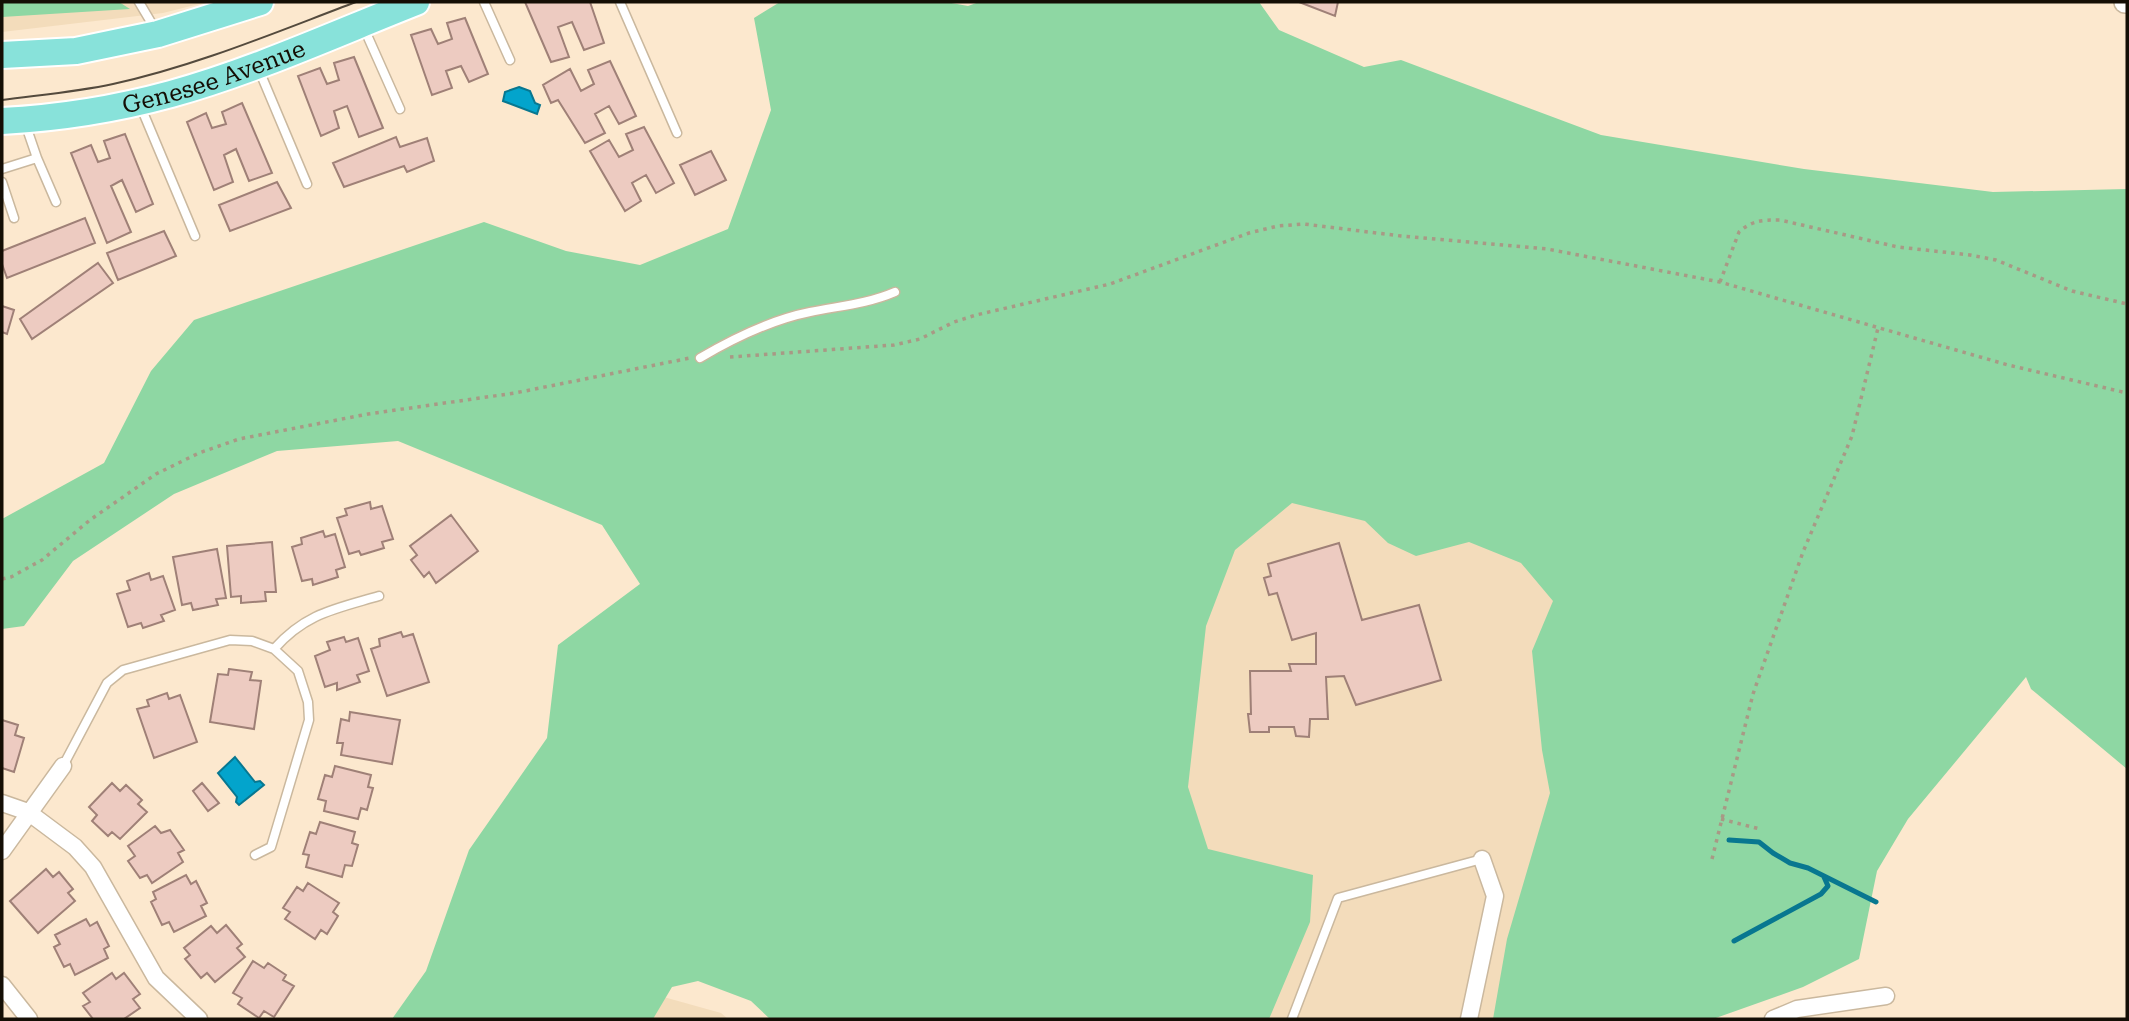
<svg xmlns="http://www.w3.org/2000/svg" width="2129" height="1021" font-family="'Roboto Serif',serif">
<rect width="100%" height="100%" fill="#fce8ce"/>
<!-- built -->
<path fill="#f3dcbb" d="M2,2H207L163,13L2,32Z
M1256,460L1580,579L1534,1019H1219L1168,849L1173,591Z
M653,994L721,1013L728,1019H640Z"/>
<!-- green -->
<path fill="#8ed7a3" d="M2,2H119L130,9L2,17Z
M780,2H946L968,6L979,2H1259L1279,30L1364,67L1401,60L1601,135L1804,169L1993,192L2127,189V769L2031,689L2026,677L1908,819L1877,871L1859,959L1803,987L1713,1019H1493L1507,939L1550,793L1542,750L1532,651L1553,601L1521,563L1469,542L1416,556L1388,543L1365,521L1292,503L1235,550L1206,626L1188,787L1208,849L1313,875L1310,922L1269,1019H770L751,1001L698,981L672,987L653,1019H392L426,971L469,850L547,738L558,645L640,584L602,525L398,441L277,451L174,494L73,561L24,626L2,629V519L104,463L151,371L194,320L484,222L566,251L640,265L728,229L771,110L754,18Z"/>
<!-- water -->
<path fill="#03a4cc" stroke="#087790" stroke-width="2" d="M519,87L530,91L535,103L540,105L537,114L503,101L505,92Z
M235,757L255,782L260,781L264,785L239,805L236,802L237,797L218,773Z"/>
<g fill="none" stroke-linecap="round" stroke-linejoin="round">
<!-- stream -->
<path stroke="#087790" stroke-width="5" d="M1729,840L1759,842L1773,853L1790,863L1808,868L1876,902
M1734,941L1821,894L1828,886L1824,877"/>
</g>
<!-- building -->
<path fill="#edcbc1" stroke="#9f8077" stroke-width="2" d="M525,2H590L604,43L584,50L572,22L558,27L569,57L551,62Z
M1299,2H1338L1335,16Z
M465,18L488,74L469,82L461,66L446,71L452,88L432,95L411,35L431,29L438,44L452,39L447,23Z
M354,57L383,128L359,137L347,106L334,111L339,128L321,136L298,76L320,68L327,84L339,80L334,63Z
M610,61L636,116L619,124L609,106L595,114L605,133L585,143L558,100L551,103L543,85L570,69L581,91L594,84L588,70Z
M242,103L272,173L249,181L236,149L224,155L233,182L214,190L187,122L206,113L212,128L226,124L222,112Z
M644,127L674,183L656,193L646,175L632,183L641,201L625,211L590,151L609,140L619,157L633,150L626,134Z
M125,134L153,204L136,212L122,180L111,186L131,232L107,243L71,153L91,145L98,162L110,158L104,141Z
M396,137L400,147L427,138L434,161L407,172L404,166L344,187L333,163Z
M711,151L726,180L695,195L680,165Z
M277,182L291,208L230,231L219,205Z
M85,218L95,243L7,278L2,264V251Z
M164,231L176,256L118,280L107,253Z
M98,263L113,283L32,339L20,319Z
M2,306L14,310L7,334L2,332Z
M370,502L371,509L382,506L393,539L382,542L384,548L361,555L359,551L349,554L337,518L347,515L345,509Z
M451,515L478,551L436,583L429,572L424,577L411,560L417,555L410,546Z
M323,531L325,537L335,534L345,567L336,570L338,577L313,585L312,579L302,581L292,547L302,544L301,538Z
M272,542L276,592H265L266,601L241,603V596L231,597L227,546Z
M1339,543L1362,620L1419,605L1441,680L1356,705L1344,676L1326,677L1328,719H1310L1309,737L1296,736L1294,727H1269V732H1250L1248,714H1251L1250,671H1291L1289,664H1316V633L1292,640L1277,593L1269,595L1264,578L1271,576L1268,564Z
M217,549L226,598L216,599L218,605L193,610L191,603L182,605L173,557Z
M149,573L151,580L163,576L175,610L161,615L164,621L143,628L141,623L128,627L117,594L130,590L127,581Z
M401,632L403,637L413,634L429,682L387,696L371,649L380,646L379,639Z
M344,637L346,642L358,638L369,671L357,675L360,682L337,690V683L325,687L315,656L330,650L327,642Z
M229,669L252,672L250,680L261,681L254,729L210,722L218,674L228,675Z
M167,693L169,699L180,695L197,742L154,758L137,709L149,706L147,700Z
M350,712L400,720L392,764L341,755L343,743H337L341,719L349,721Z
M2,720L18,725L15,735L24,738L14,772L2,768Z
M335,766L371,775L368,787L373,788L367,810L361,808L358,819L324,811L326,801L318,799L325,775L332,777Z
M112,783L120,791L126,785L142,800L138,804L147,812L120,839L112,832L108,836L92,821L97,815L89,807Z
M202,783L219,803L208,811L193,791Z
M320,822L355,832L352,843L358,845L352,866L345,865L342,877L306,867L309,855L303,854L310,832L316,834Z
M155,826L161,833L170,830L184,850L178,853L183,862L152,883L147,875L140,878L128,861L135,856L128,846Z
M46,869L53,877L59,872L73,889L68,893L75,901L38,933L10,901Z
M186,875L191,884L196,881L207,903L201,906L206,916L174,932L169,922L162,925L151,902L156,899L153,892Z
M308,883L339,903L333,912L338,916L327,934L321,930L315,939L285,919L290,912L283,908L297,887L303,891Z
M86,919L90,926L97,922L109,946L104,949L108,958L75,975L70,964L64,967L54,947L60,944L55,935Z
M226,925L242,944L237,948L245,957L215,982L207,973L201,978L185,959L190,955L184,948L211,926L217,933Z
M253,961L264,968L268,963L286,975L283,980L294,986L274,1017L264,1011L259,1018L238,1004L242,998L233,993Z
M112,973L116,979L124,973L140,994L133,999L140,1008L124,1019H93L83,1006L90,1002L83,993Z"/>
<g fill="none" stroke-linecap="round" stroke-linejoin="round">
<defs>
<path id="service" d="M139,2L155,29
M484,2L510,60
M620,2L677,133
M363,26L400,109
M259,70L307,184
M140,105L195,236
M37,158L56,202
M2,169L37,158L25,123
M2,182L14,218
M700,358C734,338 770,320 810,312C839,306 867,304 895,292
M274,649C306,613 335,609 379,596
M63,766L107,683L123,670L230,640L252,641L274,649L298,671L308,702L309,720L271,847L255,855
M1292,1019L1338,898L1482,859"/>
<path id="minor" d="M2,803L28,812L75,847L93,867L156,978L199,1019
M2,851L63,766
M2,985L29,1019
M1469,1019L1495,896L1482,859
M1773,1019L1797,1009L1886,996"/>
<path id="tertiary" d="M2125,2H2127"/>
<g id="primary">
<path d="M2,55L76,51L158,34L260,2"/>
<path id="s1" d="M2,121C59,118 116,109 171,94C254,71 335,34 416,2"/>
</g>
</defs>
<!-- service casing -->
<use href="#service" stroke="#cab89e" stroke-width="11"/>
<!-- minor casing -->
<use href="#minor" stroke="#cab89e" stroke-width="19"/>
<!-- tertiary casing -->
<use href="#tertiary" stroke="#cab89e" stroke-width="24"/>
<!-- primary casing -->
<use href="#primary" stroke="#fff" stroke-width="30"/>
<!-- path -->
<path stroke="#a89985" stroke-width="3.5" stroke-dasharray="3.5 5" stroke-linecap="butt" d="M1720,282L1739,232C1752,220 1763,220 1780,220L1898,247L1970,255L1996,260L2072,291L2127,304
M730,357L894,345L920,339L954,322L976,315L1110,284L1249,233L1278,226L1304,224L1401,236L1547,249L1720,282L2008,365L2127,393
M2,579L11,577L42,560L90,520L156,474L199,453L239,439L368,414L515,393L690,358
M1721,819L1760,829
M1712,859L1753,694L1803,552L1852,436L1878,328"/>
<!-- service -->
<use href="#service" stroke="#fff" stroke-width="8"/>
<!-- minor -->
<use href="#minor" stroke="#fff" stroke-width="16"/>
<!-- tertiary -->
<use href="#tertiary" stroke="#fff" stroke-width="21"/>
<!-- primary -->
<use href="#primary" stroke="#88e2da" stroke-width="26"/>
<!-- tram -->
<path stroke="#544a3d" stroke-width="2" d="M2,100C39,95 76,92 113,84C196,66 276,32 356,2"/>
</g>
<g text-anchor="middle" stroke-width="6" stroke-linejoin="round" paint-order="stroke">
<!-- street labels -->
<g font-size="24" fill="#140e05" stroke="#fff">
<text dy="8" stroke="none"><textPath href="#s1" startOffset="217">Genesee Avenue</textPath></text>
</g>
</g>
<!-- border -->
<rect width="2129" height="1021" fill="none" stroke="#140e05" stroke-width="7"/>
</svg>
